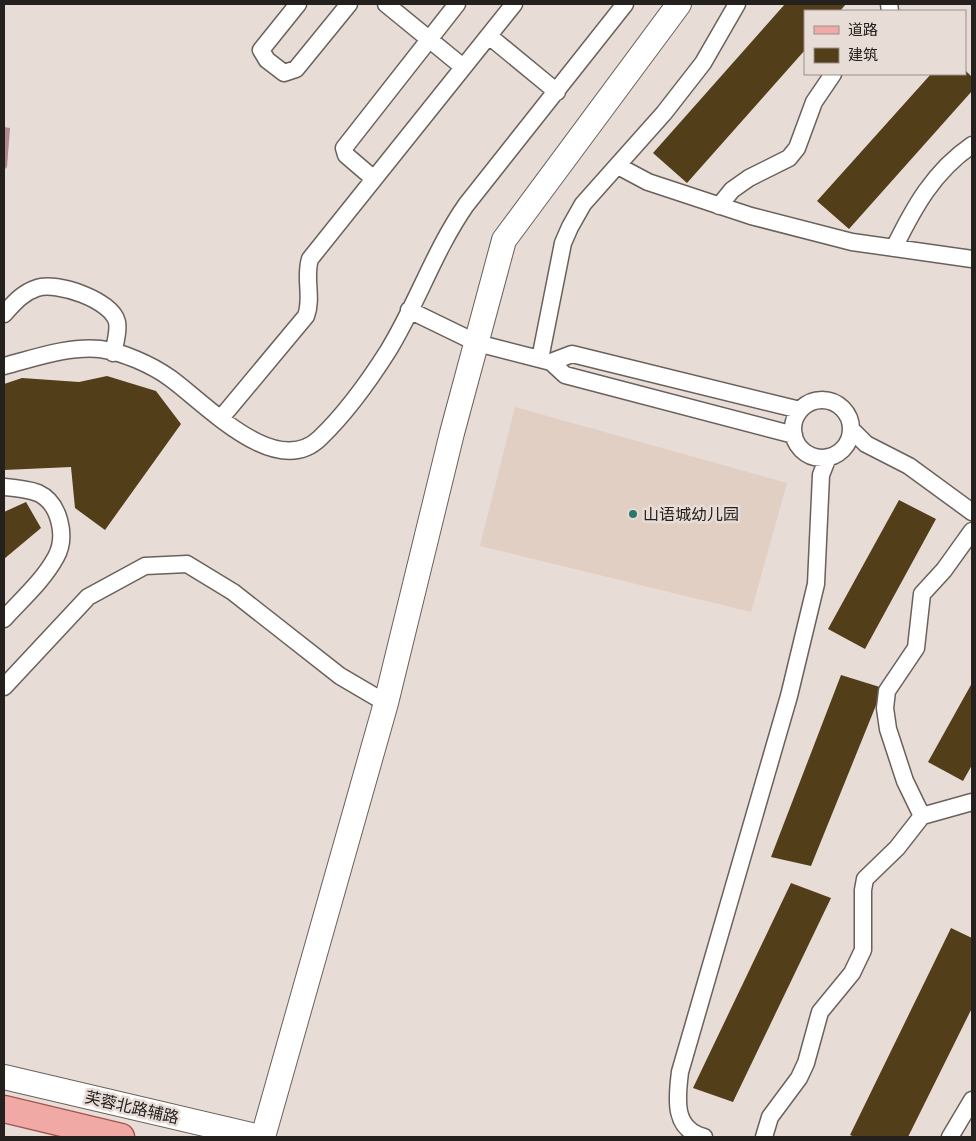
<svg xmlns="http://www.w3.org/2000/svg" width="976" height="1141" font-family="'IBM Plex Sans','Noto Sans SC',sans-serif">
<rect width="100%" height="100%" fill="#e7dcd6"/>
<!-- built -->
<path fill="#e1cfc4" d="M515,407L787,483L751,612L480,546Z"/>
<!-- water -->
<path fill="#b78997" d="M4,127L10,128L7,167L4,170Z"/>
<!-- building -->
<path fill="#533e1a" d="M785,4H846L840,11H805V50L687,183L653,153Z
M965,70L972,77V91L849,229L817,201L931,74H965Z
M107,376L156,391L181,424L105,530L75,508L71,467L4,470V384L22,378L79,382Z
M899,500L936,519L865,649L828,629Z
M26,502L41,528L4,559V512Z
M841,675L883,688L811,866L771,857Z
M972,683V765L963,781L928,762Z
M791,883L831,898L733,1102L693,1088Z
M951,928L972,938V1008L908,1137H855L850,1135Z"/>
<g fill="none" stroke-linecap="round" stroke-linejoin="round">
<defs>
<path id="minor" d="M298,4L261,50L267,60L284,73L296,69L349,4
M386,4L463,67
M889,4L890,11
M489,36L557,92
M618,166L648,182L751,216L852,242L972,259
M374,179L346,155L344,148L457,4
M719,206L732,190L749,178L789,158L797,148L814,102L833,74
M894,248C914,207 934,171 972,145
M409,310L477,343L551,362L565,375L794,435
M4,314C14,303 22,293 37,288C56,281 112,300 117,322C119,331 115,344 113,353
M540,359L563,243L570,227L583,204L664,113L703,63L737,4
M551,362L572,354L800,410
M4,366C35,358 68,346 100,349C123,352 152,365 170,378C205,403 276,481 320,438C346,413 369,381 388,351C417,304 434,251 466,205L625,4
M793 429a29 29 0 1 1 58 0a29 29 0 1 1-58 0Z
M221,418L306,316C313,297 304,278 310,259L514,4
M851,429L866,444L909,466L972,512
M4,487C15,488 27,489 38,493C60,503 67,537 56,557C43,581 21,600 4,619
M4,687L88,597L145,566L187,564L233,592L340,676L386,703
M922,816L905,781L888,729L885,708L887,691L916,648L922,594L944,570L972,531
M704,1137C672,1129 677,1097 680,1072L789,696L816,584L821,475L828,457
M764,1137L770,1117L799,1078L806,1063L820,1012L852,973L863,950V890L865,879L897,848L922,816L972,802
M950,1137L972,1100"/>
<path id="secondary" d="M4,1077L260,1137
M263,1137L386,703L452,433L504,240L679,4"/>
<path id="primary" d="M4,1109L121,1137"/>
</defs>
<!-- minor casing -->
<use href="#minor" stroke="#6a615c" stroke-width="19"/>
<!-- secondary casing -->
<use href="#secondary" stroke="#6a615c" stroke-width="26"/>
<!-- primary casing -->
<use href="#primary" stroke="#a3544f" stroke-width="29"/>
<!-- minor -->
<use href="#minor" stroke="#fff" stroke-width="16"/>
<!-- secondary -->
<use href="#secondary" stroke="#fff" stroke-width="24"/>
<!-- primary -->
<use href="#primary" stroke="#f1a9a6" stroke-width="26"/>
</g>
<!-- markers -->
<circle fill="#2f766c" stroke="#e7dcd6" stroke-width="2" cx="633" cy="514" r="5"/>
<g text-anchor="middle" stroke-width="5" stroke-linejoin="round" paint-order="stroke">
<!-- poi labels -->
<g font-size="16" fill="#24201e" stroke="#e7dcd6" text-anchor="start">
<text x="643" y="520">山语城幼儿园</text>
</g>
<!-- street labels -->
<g font-size="16" fill="#24201e" stroke="#e7dcd6">
<text transform="translate(132 1107) rotate(13)" y="6">芙蓉北路辅路</text>
</g>
</g>
<!-- border -->
<rect width="976" height="1141" fill="none" stroke="#24201e" stroke-width="10"/>
<!-- legend -->
<rect x="804" y="10" width="162" height="65" fill="#e7dcd6" stroke="#99918c"/>
<rect x="814" y="26" width="25" height="8" fill="#f1a9a6" stroke="#99918c"/>
<text x="848" y="35" font-size="15" fill="#24201e">道路</text>
<rect x="814" y="48" width="25" height="15" fill="#533e1a" stroke="#99918c"/>
<text x="848" y="60" font-size="15" fill="#24201e">建筑</text>
</svg>
